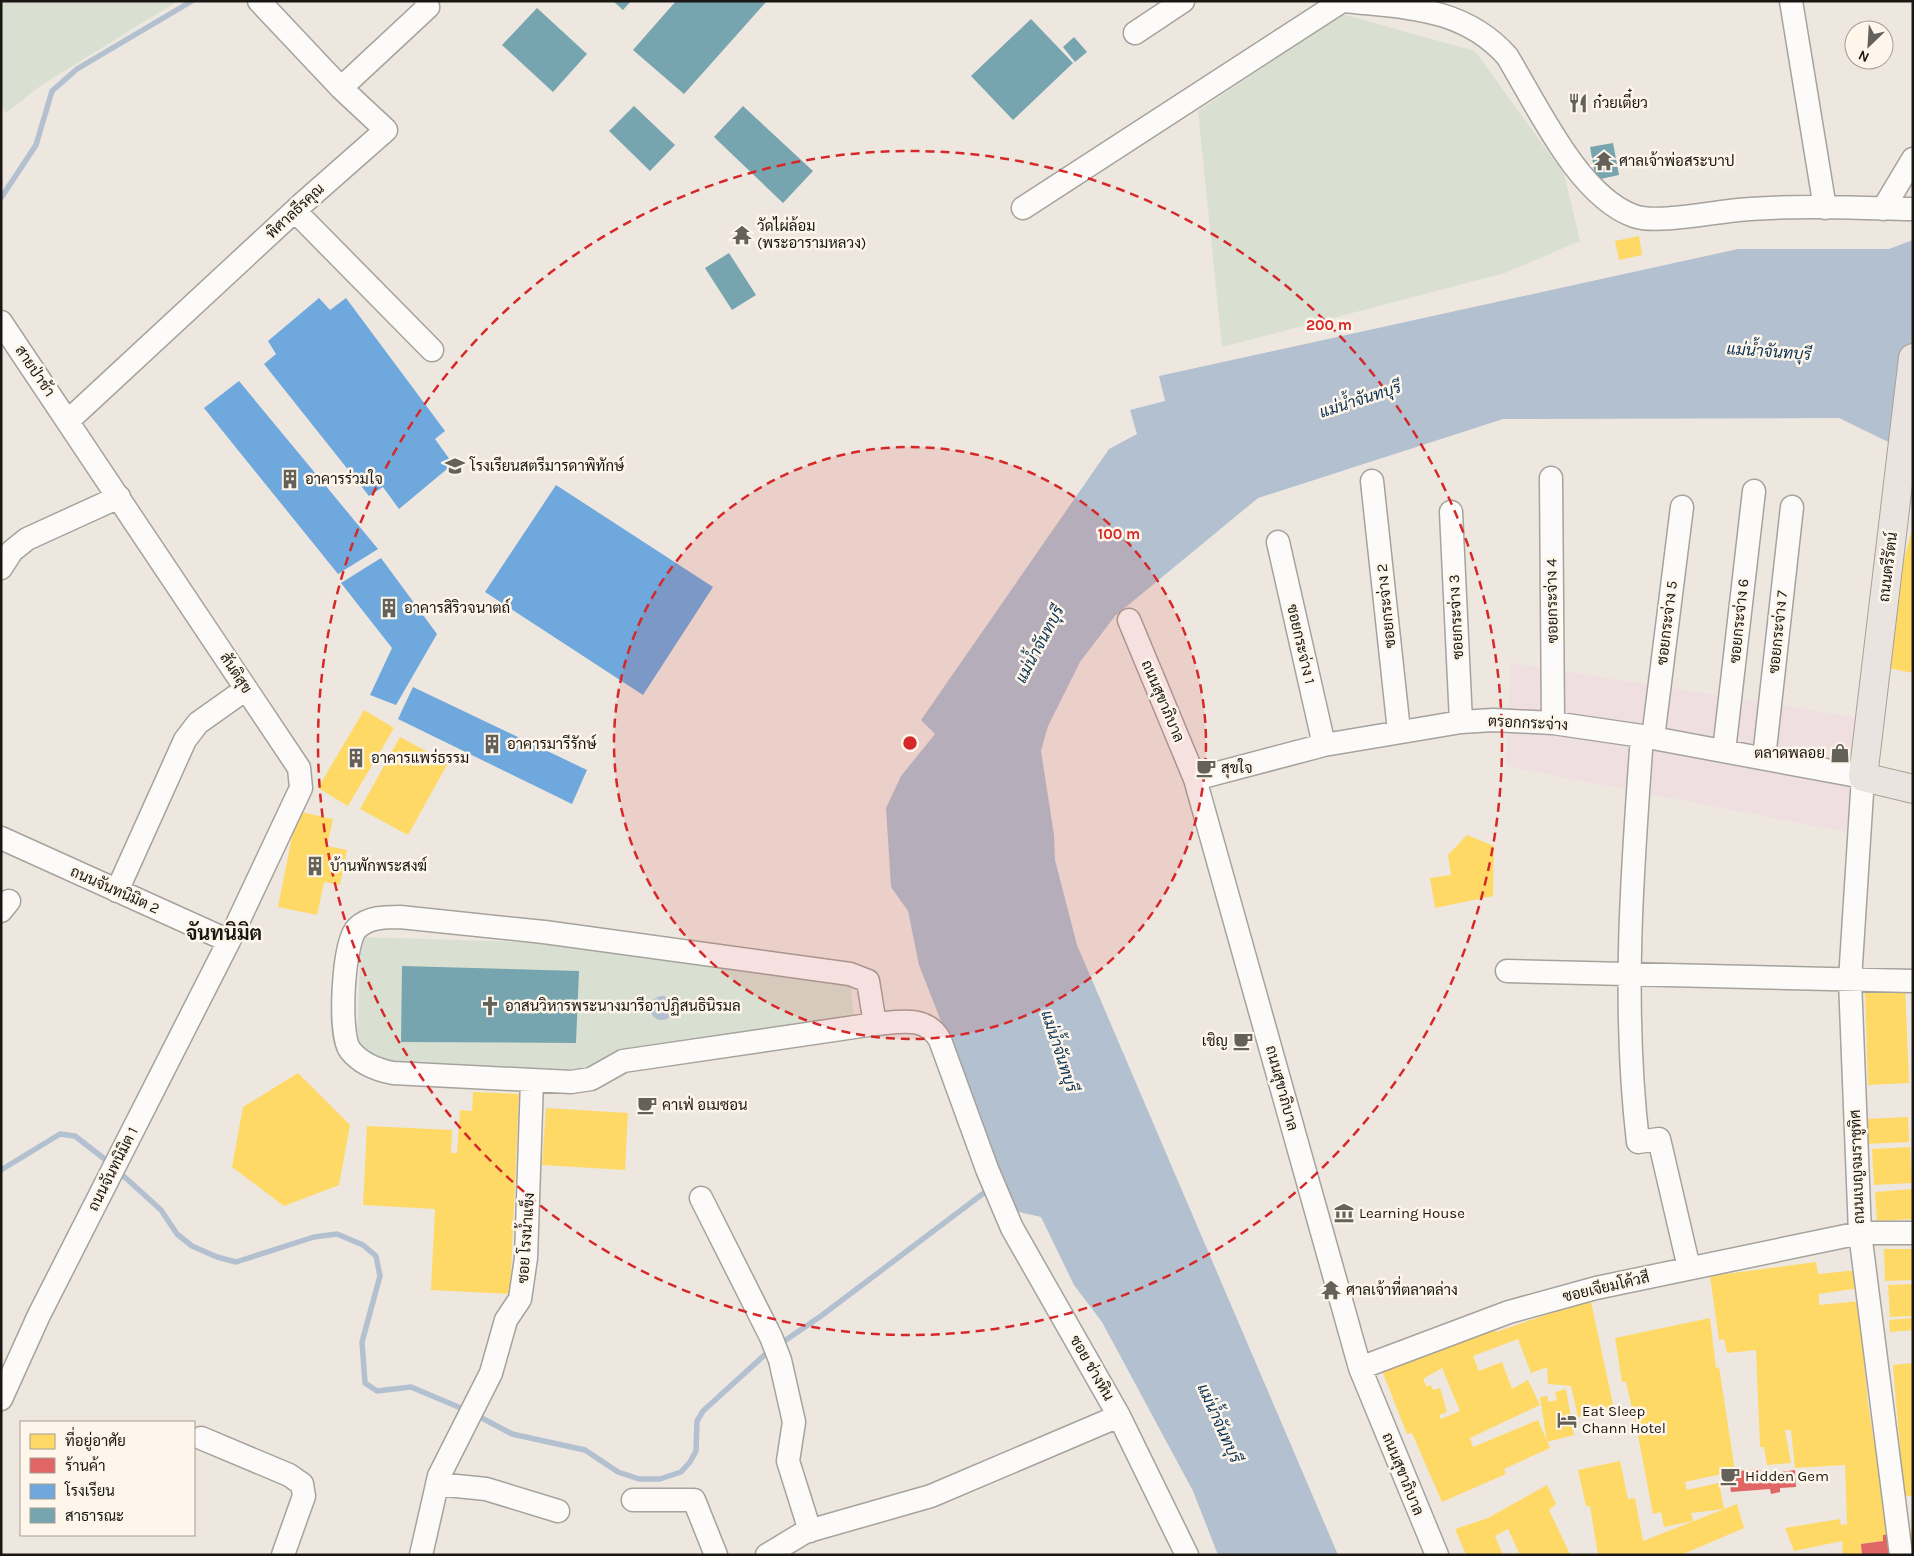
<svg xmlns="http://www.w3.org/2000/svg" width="1914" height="1556" font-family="Karla,Sarabun,sans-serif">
<rect width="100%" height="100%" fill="#ede7e0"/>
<!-- commercial -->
<path fill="#efdfe1" d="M1511,663L1860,718L1846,832L1506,766Z"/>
<!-- green -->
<path fill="#d9e0d2" d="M1,1H178L43,84L6,113L1,107Z
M1342,14L1475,51L1564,174L1580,241L1505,273L1222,347L1198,111Z
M361,937L588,944L850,980L854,1021L584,1073L388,1065L357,1043Z"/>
<!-- water -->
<path fill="#b2c0d0" d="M1913,240V454L1839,418L1503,419L1258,498L1115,616L1080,662L1048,726L1041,751L1054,835L1055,860L1077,945L1338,1555H1218L1193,1491L1102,1322L1074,1285L1041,1217L1015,1211L919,965L908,911L891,887L886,808L901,776L935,734L921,720L1109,449L1137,434L1130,410L1165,401L1159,376L1738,249H1889Z
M650 1008a12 12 0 1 1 24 0a12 12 0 1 1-24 0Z"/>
<!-- homes -->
<path fill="#ffd966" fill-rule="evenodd" d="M1639,236L1642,255L1619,260L1615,241Z
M1913,527V673L1883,667L1904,559Z
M364,710L394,728L348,806L318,788Z
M400,737L448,763L408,835L360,809Z
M297,811L333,819L327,846L347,850L340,885L324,882L317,915L278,907Z
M1467,835L1494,846L1493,896L1435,908L1430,878L1451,875L1448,855Z
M1905,986L1909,1083L1868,1085L1865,988Z
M298,1073L350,1125L339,1185L284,1206L232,1167L243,1107Z
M473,1092L519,1094L510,1294L431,1290L435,1209L363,1205L367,1126L452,1130L451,1153H457L460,1110L472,1111Z
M546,1108L628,1113L625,1170L542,1165Z
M1908,1117L1909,1142L1866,1144L1865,1119Z
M1910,1147L1912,1183L1874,1185L1872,1149Z
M1913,1189V1219L1877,1221L1875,1192Z
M1884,1249H1913V1280L1885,1281Z
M1816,1262L1818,1274L1858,1270L1860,1288L1819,1294V1305L1861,1301V1329L1868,1404L1889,1534L1883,1535V1541L1861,1544L1862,1555H1843L1842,1541L1794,1551L1785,1528L1840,1519L1841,1525L1847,1524L1845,1465L1795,1468L1791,1430H1785L1791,1463L1767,1465L1764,1447H1760L1756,1350L1727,1353L1724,1339L1719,1340L1710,1276Z
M1913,1284V1316L1890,1317L1888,1285Z
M1591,1302L1614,1409L1578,1417L1571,1386L1548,1384L1547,1367L1531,1373L1518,1339L1473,1356L1479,1371L1502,1362L1512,1389L1528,1380L1540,1405L1470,1438L1473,1447L1538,1420L1550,1448L1504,1469L1506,1474L1442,1502L1412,1433L1407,1434L1381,1368L1494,1328L1496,1332L1554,1312ZM1442,1368L1460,1411L1441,1419L1439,1415L1447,1412L1440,1388L1433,1390L1431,1385L1427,1387L1423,1379Z
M1710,1318L1716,1368L1719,1367L1735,1471L1685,1482L1687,1490L1719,1483L1724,1509L1691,1513L1693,1521L1664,1527L1661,1512L1653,1514L1637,1430L1626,1382H1622L1615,1338Z
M1913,1318V1330L1890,1332L1889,1320Z
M1913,1363V1496H1904L1893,1365Z
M1566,1389L1574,1435L1547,1442L1540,1397L1547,1396L1549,1402L1557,1400L1555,1392Z
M1620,1461L1628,1499L1635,1498L1643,1541L1737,1504L1744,1528L1681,1555H1598L1590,1506H1586L1578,1470Z
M1547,1485L1556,1504L1549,1510L1570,1554L1520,1555L1508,1529L1495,1536L1503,1555H1466L1455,1529L1488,1518Z
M1910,1532H1913V1547H1911Z"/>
<!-- shops -->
<path fill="#e06666" d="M1760,1469L1761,1475L1795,1470L1796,1487L1780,1488V1492L1771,1494L1770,1489L1731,1492L1728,1472Z
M1889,1534L1891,1555H1862L1861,1544L1883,1541V1535Z"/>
<!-- schools -->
<path fill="#6fa8dc" d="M319,298L330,310L346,298L445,431L435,439L453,464L399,509L383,487L369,496L264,364L276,354L268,341Z
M239,381L378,549L338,574L204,408Z
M556,485L713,587L643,695L485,592Z
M381,558L437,634L396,705L370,695L392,648L341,583Z
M413,687L587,770L572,804L398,719Z"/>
<!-- public -->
<path fill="#76a5af" d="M613,1H631L623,10Z
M676,1H767L684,94L633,50Z
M537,8L587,54L553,92L502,45Z
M1031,19L1073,63L1013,120L971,76Z
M1074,37L1087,52L1075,62L1063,47Z
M634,106L675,145L650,171L609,131Z
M743,106L813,171L783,203L714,137Z
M1613,143L1619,175L1596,180L1590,147Z
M729,253L756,295L732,310L705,268Z
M402,966L579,971L576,1043L401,1042Z"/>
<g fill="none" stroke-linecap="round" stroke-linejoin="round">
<!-- stream -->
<path stroke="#b2c0d0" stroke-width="5.5" d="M1,198L36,145L52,91L77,69L192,1
M1,1170L60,1134L75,1136L111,1164
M118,1171L161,1210L177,1234L192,1246L217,1257L236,1262L314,1237L337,1234L363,1245L376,1256L380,1276L362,1342L365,1383L377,1391L411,1387L468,1411
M780,1344L821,1316L989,1189
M476,1415L512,1434L585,1450L618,1472L639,1479H660L681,1472L690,1462L696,1451L697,1421L703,1411L770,1350"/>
<defs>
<path id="minor" d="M259,1L341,88
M1345,1C1407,8 1463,7 1507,56C1537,105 1578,196 1634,216C1657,225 1722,210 1750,209C1804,205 1859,208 1913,209
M1791,1L1825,208
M1135,33L1183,1
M1023,208L1342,1
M1883,209L1913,159
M295,211L432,350
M1,322L299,768L301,788L229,941L39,1315L1,1399
M69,420L302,204L386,130L341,88L428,7L426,1
M1551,478L1553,723
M1372,481L1399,731
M1451,512L1461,722
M1278,542L1324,745
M1,568L12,551L27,539L119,497
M1129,620L1195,779L1360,1368L1437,1555
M1642,736C1632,872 1622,1007 1638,1142L1659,1139L1689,1268
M1653,738L1682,507
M1724,751L1754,491
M1764,758L1792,507
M1195,779L1324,745L1461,722L1493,720L1553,723L1642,736L1863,777L1850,980L1860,1233L1901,1555
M1,838L229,941
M117,891L185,740L198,723L246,689
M1,911L9,901
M1507,971L1913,981
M875,1024L868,981L850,974L544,932L400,917C384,917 369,917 357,928C343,942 338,1034 350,1050C361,1064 377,1070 393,1073L571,1082L591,1079L623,1061L875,1024C900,1022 926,1015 940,1040L987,1169L1012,1228L1119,1416L1187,1555
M701,1198L771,1337L780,1360L794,1422L788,1461L810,1531
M1360,1368L1509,1312L1596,1288L1860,1233H1913
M201,1438L289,1475L302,1484L304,1496L283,1555
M437,1484L486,1489L558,1511
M633,1500H694L716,1555
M421,1555L439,1476L491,1373L506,1320L520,1299L526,1258L532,1081
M767,1555L805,1532L931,1496L1119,1416"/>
<path id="major" d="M1913,358L1863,777L1913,789"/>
</defs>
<!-- minor casing -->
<use href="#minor" stroke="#a6a29c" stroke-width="25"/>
<!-- major casing -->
<use href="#major" stroke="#aaa095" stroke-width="30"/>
<!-- minor -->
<use href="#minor" stroke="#fcfbfa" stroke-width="22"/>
<!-- major -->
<use href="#major" stroke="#eae4e0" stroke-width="28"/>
</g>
<!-- distance rings -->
<circle cx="910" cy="743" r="296" fill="#d62828" fill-opacity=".12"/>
<g fill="none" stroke="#d62828" stroke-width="2.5" stroke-dasharray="9 6">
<circle cx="910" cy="743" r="296"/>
<circle cx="910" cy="743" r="592"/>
</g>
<!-- icons -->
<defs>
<symbol id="restaurant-bare" viewBox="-9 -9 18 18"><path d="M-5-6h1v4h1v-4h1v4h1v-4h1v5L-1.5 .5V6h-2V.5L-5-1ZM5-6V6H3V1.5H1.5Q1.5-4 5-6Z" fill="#64605a" stroke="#fef6eb" stroke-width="2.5" paint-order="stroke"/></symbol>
<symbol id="temple-bare" viewBox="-9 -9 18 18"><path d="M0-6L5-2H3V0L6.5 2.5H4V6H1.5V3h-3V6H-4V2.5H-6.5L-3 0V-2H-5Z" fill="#64605a" stroke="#fef6eb" stroke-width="2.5" paint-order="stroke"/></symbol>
<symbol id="school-bare" viewBox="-9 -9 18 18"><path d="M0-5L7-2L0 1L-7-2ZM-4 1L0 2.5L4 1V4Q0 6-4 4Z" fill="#64605a" stroke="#fef6eb" stroke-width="2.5" paint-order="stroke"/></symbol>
<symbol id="building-bare" viewBox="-9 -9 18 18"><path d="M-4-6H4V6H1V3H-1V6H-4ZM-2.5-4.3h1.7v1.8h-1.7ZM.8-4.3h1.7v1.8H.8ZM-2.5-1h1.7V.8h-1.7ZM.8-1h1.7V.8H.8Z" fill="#64605a" stroke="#fef6eb" stroke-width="2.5" paint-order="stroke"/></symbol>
<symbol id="shop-bare" viewBox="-9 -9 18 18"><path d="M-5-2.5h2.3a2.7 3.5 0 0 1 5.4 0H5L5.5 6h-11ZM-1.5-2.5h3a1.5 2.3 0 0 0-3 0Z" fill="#64605a" stroke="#fef6eb" stroke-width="2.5" paint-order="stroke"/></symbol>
<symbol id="cafe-bare" viewBox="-9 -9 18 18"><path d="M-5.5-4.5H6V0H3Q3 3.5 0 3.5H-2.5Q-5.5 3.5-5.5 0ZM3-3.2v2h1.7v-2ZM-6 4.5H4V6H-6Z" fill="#64605a" stroke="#fef6eb" stroke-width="2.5" paint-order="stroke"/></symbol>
<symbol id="church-bare" viewBox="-9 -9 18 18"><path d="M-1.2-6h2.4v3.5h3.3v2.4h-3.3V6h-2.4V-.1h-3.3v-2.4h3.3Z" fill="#64605a" stroke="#fef6eb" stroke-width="2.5" paint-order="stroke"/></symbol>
<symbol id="museum-bare" viewBox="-9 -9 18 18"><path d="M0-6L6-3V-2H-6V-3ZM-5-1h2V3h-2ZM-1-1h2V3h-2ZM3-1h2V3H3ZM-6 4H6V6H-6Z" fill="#64605a" stroke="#fef6eb" stroke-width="2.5" paint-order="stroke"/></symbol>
<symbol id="hotel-bare" viewBox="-9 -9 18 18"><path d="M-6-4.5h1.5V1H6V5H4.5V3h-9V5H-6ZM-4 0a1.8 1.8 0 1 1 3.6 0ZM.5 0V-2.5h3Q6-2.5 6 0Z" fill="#64605a" stroke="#fef6eb" stroke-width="2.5" paint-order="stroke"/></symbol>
</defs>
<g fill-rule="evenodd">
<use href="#restaurant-bare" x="1564" y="89" width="28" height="28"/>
<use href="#temple-bare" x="1590" y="147" width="28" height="28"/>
<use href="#temple-bare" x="728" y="221" width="28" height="28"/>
<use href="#school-bare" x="441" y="452" width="28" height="28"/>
<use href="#building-bare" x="276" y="465" width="28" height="28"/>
<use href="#building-bare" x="375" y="594" width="28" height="28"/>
<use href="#building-bare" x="478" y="730" width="28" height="28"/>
<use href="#shop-bare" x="1826" y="739" width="28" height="28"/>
<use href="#building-bare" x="342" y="744" width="28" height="28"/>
<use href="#cafe-bare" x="1192" y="754" width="28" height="28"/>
<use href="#building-bare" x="301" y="852" width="28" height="28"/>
<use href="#church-bare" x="476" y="992" width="28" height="28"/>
<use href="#cafe-bare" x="1229" y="1027" width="28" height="28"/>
<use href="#cafe-bare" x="633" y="1091" width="28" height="28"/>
<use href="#museum-bare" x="1330" y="1199" width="28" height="28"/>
<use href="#temple-bare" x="1317" y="1276" width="28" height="28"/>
<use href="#hotel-bare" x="1553" y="1406" width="28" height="28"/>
<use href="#cafe-bare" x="1716" y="1462" width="28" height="28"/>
</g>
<g text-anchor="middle" stroke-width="5" stroke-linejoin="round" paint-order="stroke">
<!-- poi labels -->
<g font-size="15" fill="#1a1712" stroke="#fef6eb" text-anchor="start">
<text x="1593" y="108">ก๋วยเตี๋ยว</text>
<text x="1619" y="166">ศาลเจ้าพ่อสระบาป</text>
<text x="757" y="231">วัดไผ่ล้อม<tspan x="757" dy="17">(พระอารามหลวง)</tspan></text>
<text x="470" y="471">โรงเรียนสตรีมารดาพิทักษ์</text>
<text x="305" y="484">อาคารร่วมใจ</text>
<text x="404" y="613">อาคารสิริวจนาตถ์</text>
<text x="507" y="749">อาคารมารีรักษ์</text>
<text x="1825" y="758" text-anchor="end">ตลาดพลอย</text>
<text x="371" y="763">อาคารแพร่ธรรม</text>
<text x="1221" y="773">สุขใจ</text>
<text x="330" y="871">บ้านพักพระสงฆ์</text>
<text x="505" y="1011">อาสนวิหารพระนางมารีอาปฏิสนธินิรมล</text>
<text x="1228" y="1046" text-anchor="end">เชิญ</text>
<text x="662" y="1110">คาเฟ่ อเมซอน</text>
<text x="1359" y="1218">Learning House</text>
<text x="1346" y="1295">ศาลเจ้าที่ตลาดล่าง</text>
<text x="1582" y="1416">Eat Sleep<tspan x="1582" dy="17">Chann Hotel</tspan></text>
<text x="1745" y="1481">Hidden Gem</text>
</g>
<!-- street labels -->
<g font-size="15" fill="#1a1712" stroke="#fef6eb">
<text transform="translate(295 211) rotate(-43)" y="5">พิศาลธีรคุณ</text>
<text transform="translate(35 371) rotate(56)" y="5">สายป่าช้า</text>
<text transform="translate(1888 567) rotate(-83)" y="5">ถนนตรีรัตน์</text>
<text transform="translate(1552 601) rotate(-91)" y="5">ซอยกระจ่าง 4</text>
<text transform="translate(1386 606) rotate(-96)" y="5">ซอยกระจ่าง 2</text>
<text transform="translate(1456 617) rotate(-93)" y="5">ซอยกระจ่าง 3</text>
<text transform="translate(1739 621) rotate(-84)" y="5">ซอยกระจ่าง 6</text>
<text transform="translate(1667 623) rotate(-83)" y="5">ซอยกระจ่าง 5</text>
<text transform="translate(1778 632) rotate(-84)" y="5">ซอยกระจ่าง 7</text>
<text transform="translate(1301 644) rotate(77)" y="5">ซอยกระจ่าง 1</text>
<text transform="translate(236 673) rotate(57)" y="5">สันติสุข</text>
<text transform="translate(1163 701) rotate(67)" y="5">ถนนสุขาภิบาล</text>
<text transform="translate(1528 723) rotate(3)" y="5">ตรอกกระจ่าง</text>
<text transform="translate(115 890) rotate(24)" y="5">ถนนจันทนิมิต 2</text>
<text transform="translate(1282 1088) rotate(75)" y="5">ถนนสุขาภิบาล</text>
<text transform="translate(1857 1167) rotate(-92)" y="5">ถนนเบญจมราชูทิศ</text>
<text transform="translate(113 1169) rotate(-63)" y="5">ถนนจันทนิมิต 1</text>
<text transform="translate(526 1238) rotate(-86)" y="5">ซอย โรงน้ำแข็ง</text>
<text transform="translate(1606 1287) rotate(-13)" y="5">ซอยเจียมโค้วสี</text>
<text transform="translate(1092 1368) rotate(60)" y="5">ซอย ช่างหิน</text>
<text transform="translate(1403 1474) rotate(68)" y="5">ถนนสุขาภิบาล</text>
</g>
<!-- water labels -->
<g font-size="16" font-style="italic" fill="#0a3153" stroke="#fef6eb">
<text transform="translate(1769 351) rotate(4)" y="6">แม่น้ำจันทบุรี</text>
<text transform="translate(1360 399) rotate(-18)" y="6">แม่น้ำจันทบุรี</text>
<text transform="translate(1039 644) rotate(-62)" y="6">แม่น้ำจันทบุรี</text>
<text transform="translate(1060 1051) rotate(72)" y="6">แม่น้ำจันทบุรี</text>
<text transform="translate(1220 1423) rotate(66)" y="6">แม่น้ำจันทบุรี</text>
</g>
<!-- district labels -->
<g font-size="20" font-weight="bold" fill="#1a1712" stroke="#fef6eb">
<text x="224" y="940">จันทนิมิต</text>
</g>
</g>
<circle cx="910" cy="743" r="8" fill="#d62828" stroke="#fef6eb" stroke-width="2.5"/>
<g font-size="15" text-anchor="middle" font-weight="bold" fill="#d62828" stroke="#fef6eb" stroke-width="5" stroke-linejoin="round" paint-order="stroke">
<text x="1329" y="330">200 m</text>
<text x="1119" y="539">100 m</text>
</g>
<!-- border -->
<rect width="1914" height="1556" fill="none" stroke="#1a1712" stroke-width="5"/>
<!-- legend -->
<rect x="20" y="1421" width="175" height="115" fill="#fef6eb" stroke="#a39d94"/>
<rect x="30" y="1434" width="25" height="15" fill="#ffd966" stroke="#a39d94"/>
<text x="65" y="1446" font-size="15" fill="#1a1712">ที่อยู่อาศัย</text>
<rect x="30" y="1458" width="25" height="15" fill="#e06666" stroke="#a39d94"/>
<text x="65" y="1471" font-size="15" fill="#1a1712">ร้านค้า</text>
<rect x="30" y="1484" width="25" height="15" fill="#6fa8dc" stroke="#a39d94"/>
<text x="65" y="1496" font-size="15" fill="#1a1712">โรงเรียน</text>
<rect x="30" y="1508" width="25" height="15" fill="#76a5af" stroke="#a39d94"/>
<text x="65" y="1521" font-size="15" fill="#1a1712">สาธารณะ</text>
<!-- north arrow -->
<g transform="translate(1869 45) rotate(205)"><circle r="24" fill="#fef6eb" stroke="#a39d94"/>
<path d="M0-4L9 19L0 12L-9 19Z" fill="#64605a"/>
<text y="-8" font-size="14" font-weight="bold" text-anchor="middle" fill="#1a1712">N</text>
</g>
</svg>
